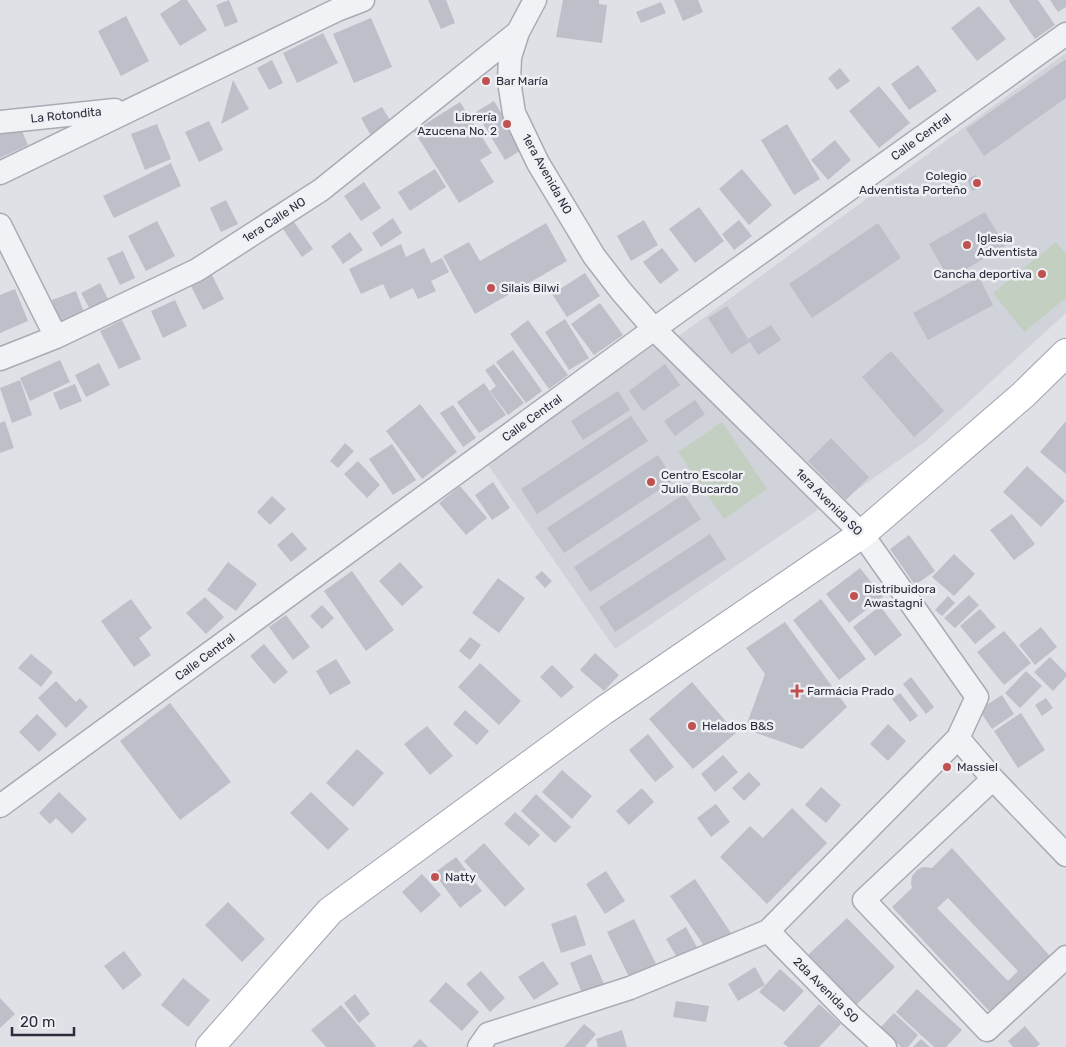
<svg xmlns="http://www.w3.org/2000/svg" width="1066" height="1047" font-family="Rubik,sans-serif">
<rect width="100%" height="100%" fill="#dfe1e7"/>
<!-- built -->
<path fill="#d1d3db" d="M1066,53V313L926,441L844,499L676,338Z
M653,340L825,505L615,649L484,459Z"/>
<!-- green -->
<path fill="#c2cfc1" d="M1056,242L1066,254V298L1024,332L993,293Z
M722,422L767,489L724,519L678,452Z"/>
<!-- building -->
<path fill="#bdbfc9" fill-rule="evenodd" d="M181,0H187L207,30L180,46L160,14Z
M229,0L238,22L225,27L216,5Z
M428,0H446L455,23L441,29Z
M563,0H599V4L607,5L602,43L556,37Z
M674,0H698L703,12L683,21Z
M1010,0H1038L1055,25L1035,39L1009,1Z
M1050,0H1066V7L1058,12Z
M661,2L666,13L641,23L636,12Z
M979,6L1006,39L977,61L951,28Z
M126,16L149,61L121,76L98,31Z
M371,18L392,67L354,83L333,34Z
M323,33L338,63L297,83L283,53Z
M1066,59V98L984,156L966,129Z
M272,60L283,83L269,90L257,68Z
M918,65L937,91L909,110L891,84Z
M840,68L850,81L837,90L828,78Z
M233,80L249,109L221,124Z
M879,86L910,123L879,148L849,111Z
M494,101L523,149L505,160L476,112Z
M460,102L492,153L480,160L494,182L459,203L414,131Z
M382,107L394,127L373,139L361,118Z
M209,121L223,150L199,162L185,132Z
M19,124L28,145L0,158V133Z
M157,124L171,159L145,170L131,134Z
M787,124L820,179L794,195L761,140Z
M835,140L851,160L828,180L811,160Z
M171,163L181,186L114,218L103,196Z
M435,169L446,187L410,211L398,192Z
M742,169L772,205L749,225L719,189Z
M976,175L981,187L972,191L967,179Z
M364,182L381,208L361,221L344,196Z
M226,200L238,224L221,232L210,208Z
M699,207L724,241L695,263L669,229Z
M985,212L1005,246L949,279L929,244Z
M393,218L402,233L381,247L372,233Z
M644,220L658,245L631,261L617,236Z
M739,220L752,236L734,250L722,234Z
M157,221L175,256L146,271L128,236Z
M294,222L313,249L302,257L283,229Z
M546,223L567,261L475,314L443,256L469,242L480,261Z
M878,223L901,258L812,318L789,284Z
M350,232L363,250L343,264L331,246Z
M401,244L406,257L424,248L431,263L442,258L449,272L431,281L436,291L418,299L413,288L390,299L383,284L361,294L349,269Z
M662,248L679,270L660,284L643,262Z
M123,251L135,278L120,285L107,258Z
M210,271L224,299L203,310L189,282Z
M585,273L600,296L567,317L552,294Z
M979,277L993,305L928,340L913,313Z
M100,283L110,303L92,313L81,293Z
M15,289L28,321L0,333V295Z
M76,291L85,315L61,325L52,300Z
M175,300L187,326L163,338L151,311Z
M600,303L623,335L594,355L571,324Z
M727,306L748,339L771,325L781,340L758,355L750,342L731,354L708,318Z
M565,319L589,358L569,370L545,332Z
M122,320L141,359L119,369L100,331Z
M528,320L568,375L549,389L510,334Z
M513,350L542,391L526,403L496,362Z
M891,351L944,411L914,437L862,377Z
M60,360L70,382L30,401L20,378Z
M99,363L110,385L86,397L75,375Z
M494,364L524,403L508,415L490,391L496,386L485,370Z
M665,364L680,385L643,411L629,391Z
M20,380L32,415L12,423L0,388Z
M484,383L506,415L479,433L457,402Z
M75,384L82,401L60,410L53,393Z
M618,391L630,410L583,440L571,421Z
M695,400L705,414L675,436L664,421Z
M420,404L457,452L422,479L386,431Z
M453,405L476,438L463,447L440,413Z
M631,416L648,441L537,514L521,489Z
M5,421L14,448L0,453V423Z
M1066,421V474L1040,452Z
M831,438L869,477L846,500L808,461Z
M345,443L354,451L338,468L330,461Z
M392,444L416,480L393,495L369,459Z
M658,455L674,480L564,553L547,528Z
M358,461L380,485L367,498L344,474Z
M1027,466L1065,501L1041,527L1003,492Z
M493,482L510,508L492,520L475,495Z
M460,486L487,518L466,535L439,503Z
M684,494L701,519L590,592L574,567Z
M272,496L286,509L270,525L257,512Z
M1012,514L1035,544L1014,560L990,530Z
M292,532L307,549L291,562L277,545Z
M710,534L726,559L615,632L599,607Z
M909,535L935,571L915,585L890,549Z
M954,554L975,574L954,596L932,577Z
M228,562L257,584L236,611L207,590Z
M400,562L423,587L402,606L379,581Z
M860,568L883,597L849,623L826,594Z
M352,571L394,630L366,651L324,591Z
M542,571L552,581L545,588L535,577Z
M498,578L525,598L499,633L472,613Z
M969,595L979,605L955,628L944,618Z
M948,596L955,603L942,616L935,610Z
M205,597L224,617L206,634L186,613Z
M131,599L152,628L139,638L151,655L134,667L101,621Z
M821,599L866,659L839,680L793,620Z
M322,605L334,618L322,629L310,616Z
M880,606L902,635L875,656L853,627Z
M980,609L996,627L975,644L960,626Z
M286,615L310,647L293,660L269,627Z
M785,622L847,707L802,749L745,729L765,674L746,648Z
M1041,627L1057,647L1035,665L1019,645Z
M1004,631L1031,663L1004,685L977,652Z
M470,637L481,645L470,660L459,651Z
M264,644L288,672L274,684L250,656Z
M595,653L619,675L604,691L580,670Z
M31,654L53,672L41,687L18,668Z
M1050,657L1066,673V677L1053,691L1034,672Z
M336,659L351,683L330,695L316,671Z
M480,663L521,701L499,725L458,687Z
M552,665L574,687L561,698L540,677Z
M1026,671L1042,686L1020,708L1005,693Z
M911,677L934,707L926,714L903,684Z
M56,681L76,702L80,698L88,707L66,728L38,698Z
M692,682L736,733L693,769L649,719Z
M900,693L918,716L910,722L892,699Z
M1002,695L1014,714L992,729L979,710Z
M1046,698L1053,708L1042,716L1035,705Z
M170,703L231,782L180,820L120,741Z
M465,710L489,731L477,745L453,724Z
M1021,713L1045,750L1018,768L994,731Z
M37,714L57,734L39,752L19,732Z
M888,724L906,741L888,761L870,744Z
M427,726L453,756L430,775L404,744Z
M648,734L674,767L655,782L629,750Z
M357,749L384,773L353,807L326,783Z
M723,755L738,772L715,792L701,774Z
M562,770L592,796L572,819L542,792Z
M749,772L761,784L744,801L732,788Z
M821,787L841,805L826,823L805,805Z
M642,788L654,802L629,825L616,811Z
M59,792L87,819L72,834L56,818L50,824L39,813Z
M311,792L349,829L328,850L290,813Z
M536,794L571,827L555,843L521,811Z
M716,804L730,822L711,837L697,818Z
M792,808L827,843L767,904L720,857L750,826L763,838Z
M515,812L540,835L529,846L504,824Z
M484,843L525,889L505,907L464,861Z
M952,848L1050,956L989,1011L892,907L912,888L911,883L912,876L917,870L923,867L932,868ZM948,898L1018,971L1008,981L937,908Z
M456,857L482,891L460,908L434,873Z
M606,871L625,901L605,914L586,884Z
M422,874L441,895L421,913L402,892Z
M695,879L733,936L709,953L670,896Z
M228,902L265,939L242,962L205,925Z
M576,915L586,945L561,953L551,924Z
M847,918L895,967L855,1006L807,956Z
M634,919L658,968L631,981L607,932Z
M686,927L700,953L681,964L666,939Z
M124,951L142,975L123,990L104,966Z
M591,954L604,984L582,993L570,963Z
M543,961L559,984L534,1000L518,977Z
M755,967L765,985L738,1001L728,984Z
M780,969L804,991L784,1012L759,992Z
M481,971L505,998L490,1012L466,984Z
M183,978L210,1000L188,1027L161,1005Z
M446,982L479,1012L462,1031L429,1001Z
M917,989L962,1030L946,1047H934L896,1012Z
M355,994L370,1014L359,1023L344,1003Z
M0,998L15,1014L0,1028Z
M676,1001L709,1006L706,1022L673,1017Z
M819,1004L841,1024L819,1047H788L783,1043Z
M341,1005L376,1046L374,1047H326L311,1030Z
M894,1013L918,1035L908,1047H901L880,1028Z
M584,1024L596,1034L585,1047H564Z
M1025,1026L1040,1044L1036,1047H1013L1008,1041Z
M622,1030L627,1047H598L596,1039Z
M420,1039L428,1047H412Z
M921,1039L930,1047H913Z"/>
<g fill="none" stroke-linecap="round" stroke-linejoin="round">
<defs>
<path id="minor" d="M0,122L115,110
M0,173L337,10L363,0
M0,225L56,337
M0,359L56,337L197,270L321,190L518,32
M958,738L993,779
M0,806L654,329L1066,34
M1066,855L993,779L864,900L987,1030L1066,957
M768,931L850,1015L885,1047
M479,1047L488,1034L630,988L768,931L958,738L977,697L862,534L654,329L621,291L594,256L538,163L514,113L509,81L510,57L518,32L535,0"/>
<path id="major" d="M210,1047L330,911L603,711L862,534L1023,395L1066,353"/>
</defs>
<!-- minor casing -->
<use href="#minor" stroke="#a9abb4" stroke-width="25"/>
<!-- major casing -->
<use href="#major" stroke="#a0a4b1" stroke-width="30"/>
<!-- minor -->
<use href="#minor" stroke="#f1f2f5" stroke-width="22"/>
<!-- major -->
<use href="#major" stroke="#fff" stroke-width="28"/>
</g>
<!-- markers -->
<g fill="#bf5250" stroke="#eef0f4" stroke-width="2">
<circle cx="486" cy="81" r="5"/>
<circle cx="507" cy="124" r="5"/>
<circle cx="977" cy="183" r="5"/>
<circle cx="967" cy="245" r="5"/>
<circle cx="1042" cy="274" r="5"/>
<circle cx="491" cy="288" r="5"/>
<circle cx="651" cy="482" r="5"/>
<circle cx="854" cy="596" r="5"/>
<path d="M794.5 683.5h5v5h5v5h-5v5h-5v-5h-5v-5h5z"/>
<circle cx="692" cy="726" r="5"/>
<circle cx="947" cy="767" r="5"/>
<circle cx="435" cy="877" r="5"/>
</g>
<g text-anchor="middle" stroke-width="5" stroke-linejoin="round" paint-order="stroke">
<!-- poi labels -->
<g font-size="12" fill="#2a2d3c" stroke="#eef0f4" text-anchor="start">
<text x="496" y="85">Bar María</text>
<text x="497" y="121" text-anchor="end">Librería<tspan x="497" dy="14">Azucena No. 2</tspan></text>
<text x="967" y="180" text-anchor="end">Colegio<tspan x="967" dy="14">Adventista Porteño</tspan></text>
<text x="977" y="242">Iglesia<tspan x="977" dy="14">Adventista</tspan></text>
<text x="1032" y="278" text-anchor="end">Cancha deportiva</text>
<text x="501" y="292">Silais Bilwi</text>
<text x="661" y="479">Centro Escolar<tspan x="661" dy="14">Julio Bucardo</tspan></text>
<text x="864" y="593">Distribuidora<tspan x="864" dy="14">Awastagni</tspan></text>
<text x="807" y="695">Farmácia Prado</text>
<text x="702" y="730">Helados B&amp;S</text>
<text x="957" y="771">Massiel</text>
<text x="445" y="881">Natty</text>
</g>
<!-- street labels -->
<g font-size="12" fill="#2a2d3c" stroke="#eef0f4">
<text transform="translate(66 115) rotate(-6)" y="4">La Rotondita</text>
<text transform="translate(921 137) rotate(-36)" y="4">Calle Central</text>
<text transform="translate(547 174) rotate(61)" y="4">1era Avenida NO</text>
<text transform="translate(274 220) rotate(-33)" y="4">1era Calle NO</text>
<text transform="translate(532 418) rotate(-36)" y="4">Calle Central</text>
<text transform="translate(829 502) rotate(45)" y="4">1era Avenida SO</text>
<text transform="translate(205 657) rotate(-36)" y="4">Calle Central</text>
<text transform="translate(826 990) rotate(45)" y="4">2da Avenida SO</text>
</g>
</g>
<!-- scale -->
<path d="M12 1027v8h62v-8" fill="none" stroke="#2a2d3c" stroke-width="2.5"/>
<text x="20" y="1027" font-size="15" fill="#2a2d3c" stroke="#eef0f4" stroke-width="4" paint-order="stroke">20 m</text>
</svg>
